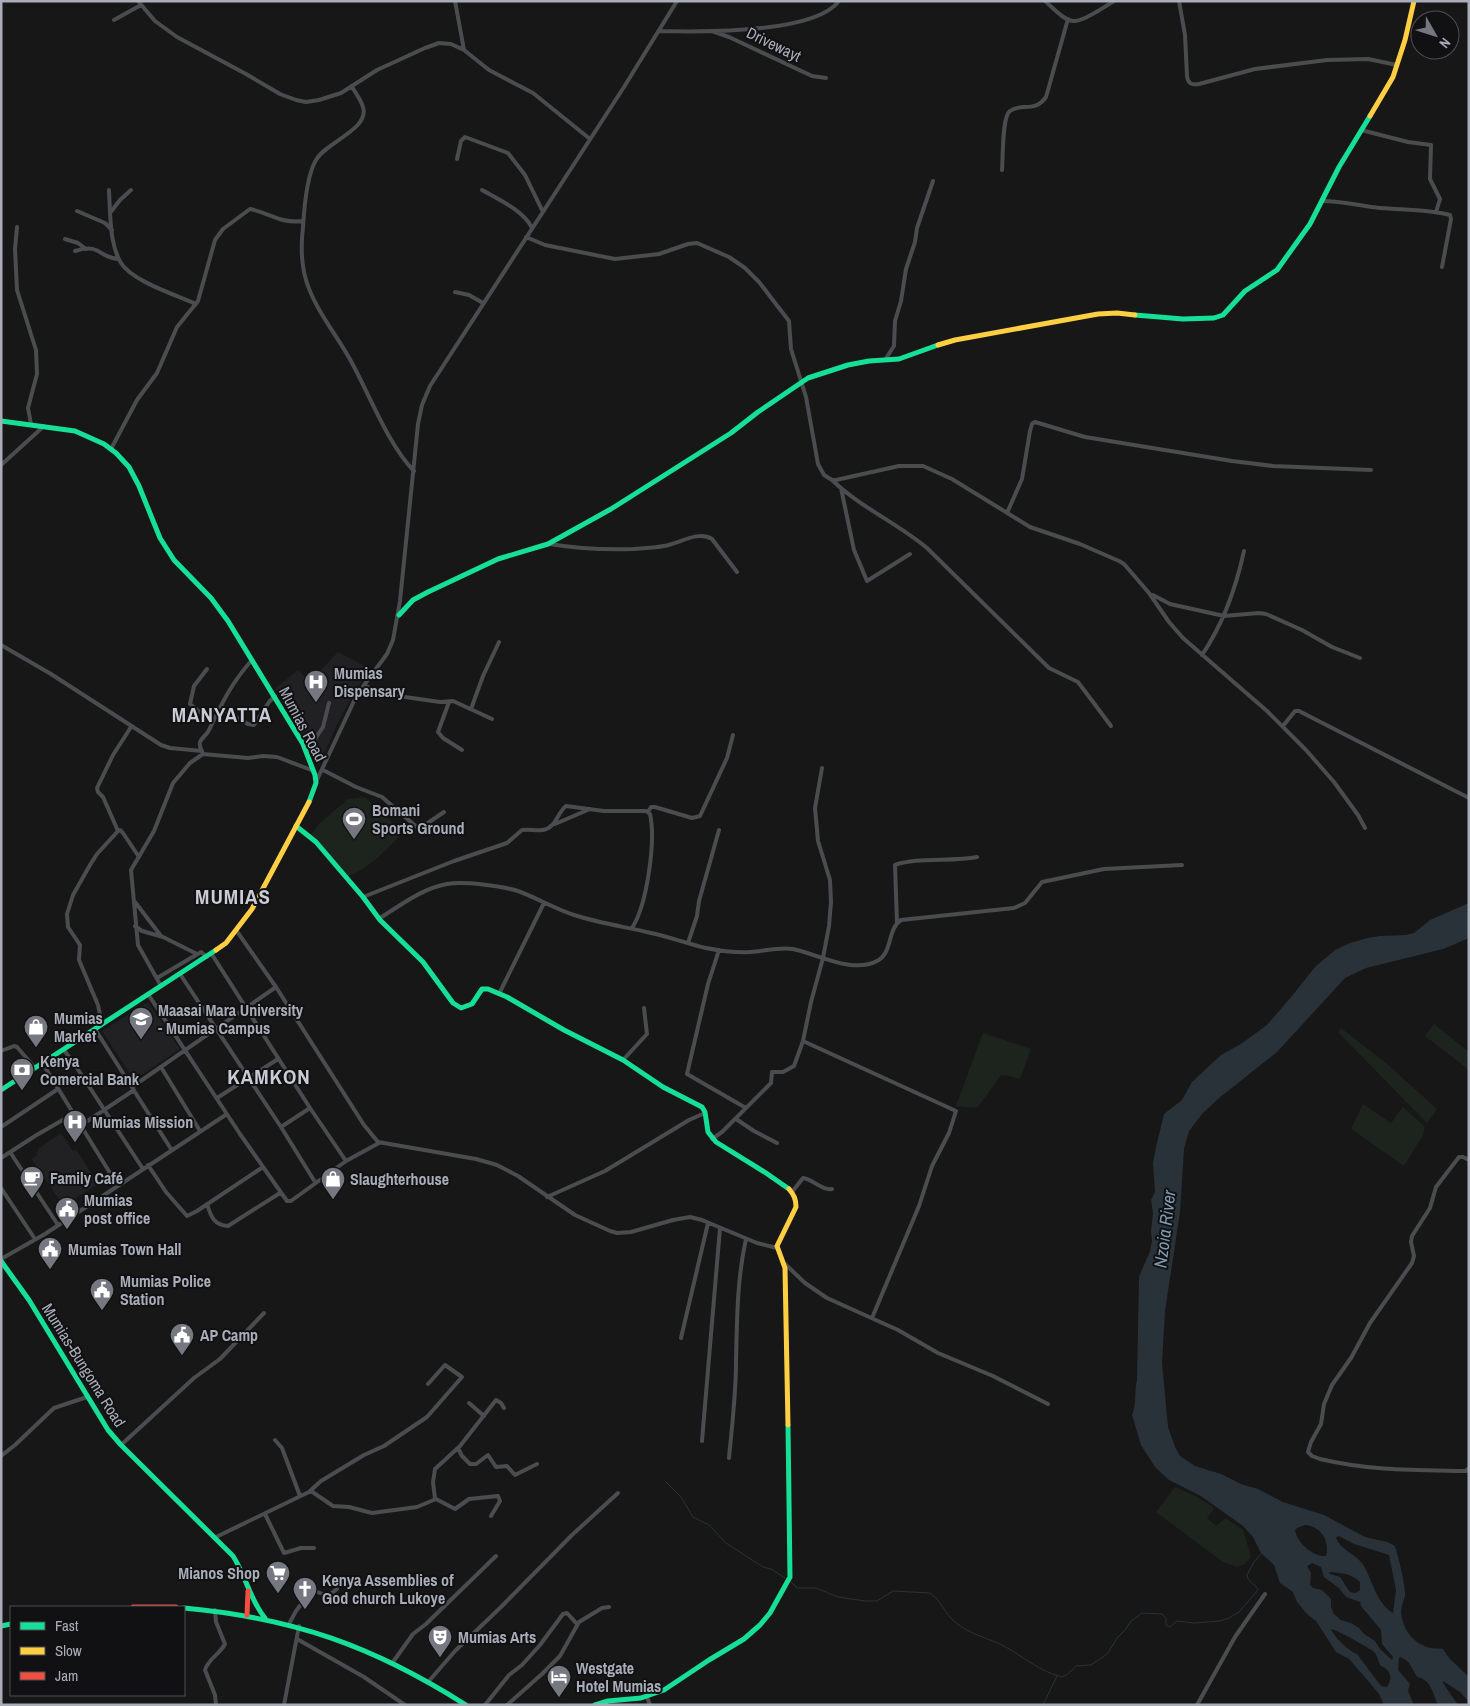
<svg xmlns="http://www.w3.org/2000/svg" width="1470" height="1706" font-family="'Archivo Narrow',sans-serif">
<rect width="100%" height="100%" fill="#171717"/>
<!-- built -->
<path fill="#212123" d="M338,652L369,668L340,718L319,766L275,689L298,670L310,682Z
M148,1002L180,1049L134,1080L102,1031Z
M61,1133L73,1151L76,1149L98,1184L63,1206L32,1159L37,1155L38,1149Z"/>
<!-- green -->
<path fill="#1d241e" d="M365,797L403,832C386,850 367,871 343,878L309,837L320,823L348,799Z
M1434,1024L1469,1052V1070L1425,1036Z
M1341,1028L1386,1063L1437,1109L1427,1123L1338,1032Z
M983,1033L1031,1049L1020,1079L1006,1075H1001L978,1107L973,1108L956,1106Z
M1363,1104L1391,1123L1403,1107L1425,1127L1423,1135L1404,1166L1351,1129Z
M1175,1487L1196,1496L1213,1507V1510L1207,1518L1216,1526L1226,1518L1243,1530L1251,1557L1245,1564L1237,1567L1223,1562L1156,1512Z"/>
<!-- water -->
<path fill="#2a3239" fill-rule="evenodd" d="M1469,903V938L1443,949L1366,968L1345,978L1277,1052L1219,1098L1202,1114L1189,1131L1184,1149L1180,1212L1165,1311L1162,1363L1168,1427L1175,1447L1180,1456L1195,1466L1221,1474L1241,1484L1258,1489L1283,1502L1324,1515L1365,1537L1387,1542L1395,1546C1398,1556 1406,1586 1405,1596C1404,1601 1401,1606 1401,1611C1402,1628 1412,1642 1427,1647C1432,1649 1438,1648 1443,1649L1449,1658L1469,1677V1702L1460,1692L1443,1681V1683L1458,1705H1438C1433,1694 1431,1679 1417,1677C1412,1669 1410,1660 1400,1657L1399,1658L1398,1670L1410,1684L1408,1691L1414,1705H1384L1379,1694L1364,1676L1349,1659L1336,1652L1316,1621L1308,1615L1297,1602L1293,1592L1280,1583L1274,1565L1261,1553L1253,1537L1243,1526L1201,1496L1169,1480L1155,1467L1141,1445L1132,1415C1137,1404 1134,1392 1137,1380L1139,1277L1150,1251L1152,1241L1151,1232L1153,1213L1151,1200L1155,1192L1153,1163L1156,1147L1164,1114L1182,1100L1192,1082L1221,1055L1241,1044L1267,1025L1292,996L1315,967L1335,950L1350,943L1368,938L1380,936L1406,935L1414,933L1430,920ZM1305,1525C1321,1526 1330,1541 1326,1556C1313,1557 1297,1543 1295,1530L1297,1528ZM1338,1536L1341,1537L1354,1544L1389,1555L1396,1590L1393,1613C1377,1604 1372,1580 1364,1566C1357,1554 1342,1552 1336,1538ZM1312,1563L1321,1567L1324,1577L1339,1588L1346,1597L1360,1602L1361,1606L1381,1630L1382,1644L1393,1657L1392,1660L1380,1649L1375,1641L1364,1634L1359,1628L1351,1623L1341,1620L1334,1614L1331,1607V1599L1322,1590L1313,1588L1310,1585L1311,1573L1307,1566ZM1329,1572C1341,1573 1351,1573 1360,1582V1590L1356,1593L1350,1592L1340,1577L1330,1574ZM1331,1629C1335,1629 1370,1648 1374,1652C1378,1656 1378,1662 1381,1666C1391,1670 1393,1678 1387,1687L1381,1686L1357,1654C1349,1651 1334,1637 1331,1629Z"/>
<g fill="none" stroke-linecap="round" stroke-linejoin="round">
<!-- stream -->
<path stroke="#2a3239" stroke-width="1" d="M665,1481L681,1497L693,1517L709,1525L726,1543L763,1567L771,1569L785,1578
M791,1582L797,1588H816L838,1597L865,1601H877L893,1591L930,1593C941,1600 945,1614 955,1622C969,1634 988,1638 1004,1646C1022,1656 1041,1672 1062,1677L1068,1674L1076,1666L1091,1665L1103,1657L1108,1653L1117,1638L1126,1629L1130,1622L1142,1613L1162,1614L1166,1618V1625L1170,1627L1177,1621L1194,1623L1220,1621L1229,1618L1239,1612L1258,1590C1255,1583 1248,1583 1247,1575L1254,1562L1263,1552
M1043,1705L1057,1676"/>
<!-- street -->
<path stroke="#4b4c50" stroke-width="4" d="M138,1L155,21L177,37L246,74L280,94L296,100L306,102L319,100L341,93L377,70L425,48L439,43L451,44L464,50L489,70L533,93L590,139
M455,1L464,50
M1045,1C1052,7 1064,21 1074,21C1083,22 1106,6 1114,1
M1179,1L1185,35L1187,76C1188,84 1192,85 1199,84L1255,69L1327,60L1368,59L1397,65
M114,20L141,5
M659,31C699,32 814,34 839,1
M712,31L729,37L812,76L826,78
M352,87C356,93 361,100 363,107C370,129 326,142 316,160C307,175 304,210 303,227C301,244 301,263 306,280C315,310 337,335 352,363C370,396 388,444 414,471
M1361,130L1408,142L1431,145L1430,179L1440,199L1436,212
M457,159L461,141L465,137L508,153L525,175L543,212
M1002,170C1003,159 1002,116 1010,111C1022,102 1034,114 1046,97L1068,19
M109,190L110,213
M131,190L120,200L110,213C111,229 112,248 121,263C132,281 176,295 196,304
M482,190C498,199 524,211 532,228
M1322,201C1342,201 1361,206 1380,208C1404,210 1427,209 1450,215L1451,219L1442,267
M77,211L105,223L112,230
M17,227L15,249L17,290L36,350L37,374L28,408L31,424
M526,237L545,245L615,259L659,254L688,244L697,243L729,257L745,268L759,282L789,321L791,349L806,397L818,464L824,475L832,480H836L899,466H923L952,479L1030,527L1080,544L1119,561L1124,564L1149,593L1169,622L1183,638L1267,711L1306,750L1334,782L1358,815L1365,828
M65,239L78,243L86,249
M75,251C82,249 89,247 96,250C104,254 109,259 119,259
M455,292L469,295L483,303
M885,360L894,346L895,321L901,301L906,269L915,242L917,228L933,181
M111,449L137,400L157,373L177,327L198,301L215,240L223,229L250,209C270,213 280,224 303,221
M1,465L44,426
M832,480C860,507 897,523 927,548L1049,668L1078,682L1111,726
M841,488L854,550L867,581L910,554
M1007,513L1022,479L1030,431L1032,424L1035,422L1085,437L1232,461L1273,466L1371,470
M549,544C580,549 602,550 633,549C643,548 654,548 664,546C679,544 697,530 712,539L737,572
M1153,595L1170,604L1224,616L1259,613L1266,614L1302,630L1332,647L1360,658
M1,645L51,674L161,745L170,748L202,751
M1202,655C1223,624 1236,588 1244,551
M252,660C232,682 222,703 209,730C207,735 202,737 200,742C199,746 201,750 203,754L248,758L263,756L277,757L314,771
M207,669L194,686L190,704L212,722
M364,685L382,694L391,695L440,702L453,701L492,719
M449,702L438,732L443,738L462,750
M219,708L248,724L254,725L269,702L275,696
M471,709L483,676L499,642
M1283,726L1295,711H1299L1469,798
M307,751L323,727L329,703
M323,770L356,787L382,797L419,829L444,812
M316,782L354,701L364,685L387,654L393,640L400,601L418,424L422,405L430,386L624,87L677,1
M648,812L651,807H655L692,818L700,816L727,758L733,735
M555,824L590,809
M118,831L103,797L98,792L97,788L113,755L131,727
M363,897L454,861L507,843L522,830C529,829 536,831 543,830C556,828 557,813 566,806L604,811H646L650,814C656,841 647,905 632,928
M135,902L161,936
M380,918C401,905 423,888 447,884C464,881 502,886 518,891C537,898 555,909 574,915C599,923 626,927 651,933C670,937 688,944 706,948C721,951 736,953 751,952C765,951 779,947 793,949C817,954 853,974 877,961C893,953 887,929 901,920L1014,908L1025,903L1042,882L1104,869L1182,865
M897,923L895,865C917,857 952,862 977,857
M135,926L142,931L163,937L197,954
M236,930L276,987L364,1125L378,1142L476,1159L497,1165L518,1176L575,1215L610,1231L617,1233L631,1232L673,1220L690,1217L702,1220L757,1243L777,1248
M688,943L697,916L699,901L719,830
M719,950L708,984L687,1074L746,1108
M211,953L310,1108L346,1161
M180,974L281,1127L315,1182
M157,978L201,952L207,957
M161,986L138,945L131,870L154,831L173,783L190,763L203,754
M148,994L240,1134L287,1201H291L346,1161L379,1143
M499,994L544,903
M102,1024L98,1005L79,960L80,945L68,927L67,914L73,895L90,865L97,854L118,831L120,830L123,833L139,857
M95,1029L171,1149
M803,1041L956,1111L949,1133L932,1166L919,1206L872,1318
M64,1050L77,1068L143,1169
M1,1051L14,1046L17,1047L35,1068
M623,1060L647,1034L644,1008
M43,1064L118,1186
M161,1067L200,1131
M132,1087L276,987
M217,1098L278,1059
M736,1119L754,1131L777,1143
M80,1126L134,1090
M1,1127L58,1089
M281,1127L310,1108
M712,1139L722,1132L771,1083L772,1072H783L794,1066L803,1041L811,1002L823,958L829,926L831,902L830,880L818,841L815,808L822,768
M10,1152L58,1225
M1,1158L35,1136L73,1114
M1469,1160L1463,1157H1459L1436,1187L1430,1208L1412,1236L1411,1242L1414,1256L1412,1263L1370,1323L1351,1358L1332,1385L1324,1404L1321,1424L1311,1442L1308,1452L1312,1456L1320,1459C1371,1471 1414,1470 1466,1471L1469,1468
M148,1165L166,1192L187,1216L197,1211L263,1167
M1,1188L35,1239
M792,1192L803,1178C813,1179 822,1191 832,1189
M547,1197L605,1171L689,1120L705,1113
M207,1204C211,1217 214,1225 228,1226L280,1193
M1,1259L45,1234L227,1114
M784,1263L805,1283L827,1298L898,1330L938,1353L993,1376L1048,1404
M681,1338L708,1223
M469,1403L484,1416
M275,1440L282,1448L300,1496
M702,1441L720,1228
M121,1445L194,1378L220,1359L264,1313
M458,1448L462,1456L470,1464H476L488,1455L496,1467L507,1466L515,1475L537,1464
M1,1456L15,1445L54,1408L87,1397
M729,1458C732,1426 736,1394 736,1362C737,1320 737,1279 746,1239
M310,1491L321,1481L364,1455L384,1446L427,1417L462,1377L445,1365L428,1384
M435,1499L433,1482L435,1469L460,1446L496,1400L501,1403L504,1408
M265,1514L284,1553L301,1548H314
M214,1538L311,1491L333,1506L349,1507L372,1513L417,1507L436,1499L455,1509L469,1499L498,1496L500,1501L491,1516
M215,1610L216,1622L225,1644C220,1654 208,1659 205,1670L215,1695L216,1705
M289,1624L296,1611L312,1590L328,1596L337,1589
M297,1639L364,1677L405,1705
M393,1662L413,1634L426,1624L496,1556
M429,1681L455,1651L500,1608L572,1535L618,1493
M647,1697L650,1705
M1,1704V1705
M284,1705L299,1626
M485,1705L509,1675L522,1665L540,1645L563,1614L567,1613L577,1624
M507,1705L542,1674L560,1656L579,1622L602,1608L609,1607
M1197,1705L1235,1637L1265,1594"/>
<!-- fast -->
<path stroke="#16e098" stroke-width="5" d="M1135,315L1183,319L1214,318L1223,315L1245,291L1277,270L1310,224L1339,167L1370,116
M1,421L75,431L104,444L116,453L129,467L139,486L160,538L174,560L211,598L228,621L303,744L315,775L316,783L309,802
M399,615L413,600L428,592L498,559L548,544L611,509L731,433L758,412L808,378L848,365L869,361L899,359L938,345
M296,826L316,842L363,897L380,920L423,962L453,1003L461,1008L472,1004L482,989H488L507,997L564,1030L623,1060L663,1087L702,1107L705,1112L708,1132L716,1142L766,1173L789,1189
M1,1090L216,950
M1,1261L29,1300L108,1430L121,1445L233,1556C246,1576 250,1600 265,1618
M184,1608C294,1618 373,1646 466,1705
M1,1626L11,1624
M595,1705L608,1701L641,1698L664,1690L709,1660L744,1639L760,1625L770,1613L790,1577L788,1425"/>
<!-- slow -->
<path stroke="#ffcf43" stroke-width="5" d="M1370,116L1393,77L1405,40L1414,1
M938,345L955,340L1098,314L1117,313L1135,315
M216,950L226,943L252,909L309,802
M788,1425L785,1268L777,1246L796,1207C796,1199 794,1195 789,1189"/>
<!-- jam -->
<path stroke="#f24e42" stroke-width="5" d="M133,1607H176
M247,1615L248,1591"/>
</g>
<!-- icons -->
<defs>
<symbol id="hospital-pin" viewBox="-11 -11 22 30"><path d="M0 17L-7.5 6A9.5 9.5 0 1 1 7.5 6Z" fill="#757880" stroke="#111113"/><path d="M-5-5h3v3.5h4V-5h3V5h-3V1.5h-4V5h-3Z" fill="#fff"/></symbol>
<symbol id="stadium-pin" viewBox="-11 -11 22 30"><path d="M0 17L-7.5 6A9.5 9.5 0 1 1 7.5 6Z" fill="#757880" stroke="#111113"/><path d="M0-5a6.5 5 0 1 0 0 10a6.5 5 0 1 0 0-10ZM-3.5-1.8h7v3.6h-7Z" fill="#fff"/></symbol>
<symbol id="university-pin" viewBox="-11 -11 22 30"><path d="M0 17L-7.5 6A9.5 9.5 0 1 1 7.5 6Z" fill="#757880" stroke="#111113"/><path d="M0-5L7-2L0 1L-7-2ZM-4 1L0 2.5L4 1V4Q0 6-4 4Z" fill="#fff"/></symbol>
<symbol id="shop-pin" viewBox="-11 -11 22 30"><path d="M0 17L-7.5 6A9.5 9.5 0 1 1 7.5 6Z" fill="#757880" stroke="#111113"/><path d="M-5-2.5h2.3a2.7 3.5 0 0 1 5.4 0H5L5.5 6h-11ZM-1.5-2.5h3a1.5 2.3 0 0 0-3 0Z" fill="#fff"/></symbol>
<symbol id="bank-pin" viewBox="-11 -11 22 30"><path d="M0 17L-7.5 6A9.5 9.5 0 1 1 7.5 6Z" fill="#757880" stroke="#111113"/><path d="M-6-4H6V4H-6ZM0-2.3a2.3 2.3 0 1 0 0 4.6a2.3 2.3 0 1 0 0-4.6Z" fill="#fff"/></symbol>
<symbol id="cafe-pin" viewBox="-11 -11 22 30"><path d="M0 17L-7.5 6A9.5 9.5 0 1 1 7.5 6Z" fill="#757880" stroke="#111113"/><path d="M-5.5-4.5H6V0H3Q3 3.5 0 3.5H-2.5Q-5.5 3.5-5.5 0ZM3-3.2v2h1.7v-2ZM-6 4.5H4V6H-6Z" fill="#fff"/></symbol>
<symbol id="civic-pin" viewBox="-11 -11 22 30"><path d="M0 17L-7.5 6A9.5 9.5 0 1 1 7.5 6Z" fill="#757880" stroke="#111113"/><path d="M-.6-6.5H3V-4.5H.6V-3L4-1V1h2V6H-6V1h2V-1L-.6-3ZM-1.2 2.5V6h2.4V2.5Z" fill="#fff"/></symbol>
<symbol id="supermarket-pin" viewBox="-11 -11 22 30"><path d="M0 17L-7.5 6A9.5 9.5 0 1 1 7.5 6Z" fill="#757880" stroke="#111113"/><path d="M-6-5.5h2.5l.6 2H6L4.5 2H-2.5L-4.4-4H-6ZM-1.5 3.2a1.3 1.3 0 1 0 .1 0ZM3 3.2a1.3 1.3 0 1 0 .1 0Z" fill="#fff"/></symbol>
<symbol id="church-pin" viewBox="-11 -11 22 30"><path d="M0 17L-7.5 6A9.5 9.5 0 1 1 7.5 6Z" fill="#757880" stroke="#111113"/><path d="M-1.2-6h2.4v3.5h3.3v2.4h-3.3V6h-2.4V-.1h-3.3v-2.4h3.3Z" fill="#fff"/></symbol>
<symbol id="theatre-pin" viewBox="-11 -11 22 30"><path d="M0 17L-7.5 6A9.5 9.5 0 1 1 7.5 6Z" fill="#757880" stroke="#111113"/><path d="M-5-5.5Q0-4 5-5.5V0Q5 5 0 6Q-5 5-5 0ZM-3.3-2.5H-1v1.5H-3.3ZM1-2.5H3.3v1.5H1ZM-2.8 1Q0 5.5 2.8 1Z" fill="#fff"/></symbol>
<symbol id="hotel-pin" viewBox="-11 -11 22 30"><path d="M0 17L-7.5 6A9.5 9.5 0 1 1 7.5 6Z" fill="#757880" stroke="#111113"/><path d="M-6-4.5h1.5V1H6V5H4.5V3h-9V5H-6ZM-4 0a1.8 1.8 0 1 1 3.6 0ZM.5 0V-2.5h3Q6-2.5 6 0Z" fill="#fff"/></symbol>
</defs>
<g fill-rule="evenodd">
<use href="#hospital-pin" x="302" y="668" width="28" height="38"/>
<use href="#stadium-pin" x="340" y="805" width="28" height="38"/>
<use href="#university-pin" x="127" y="1005" width="28" height="38"/>
<use href="#shop-pin" x="22" y="1013" width="28" height="38"/>
<use href="#bank-pin" x="8" y="1056" width="28" height="38"/>
<use href="#hospital-pin" x="61" y="1108" width="28" height="38"/>
<use href="#cafe-pin" x="18" y="1164" width="28" height="38"/>
<use href="#shop-pin" x="319" y="1165" width="28" height="38"/>
<use href="#civic-pin" x="53" y="1195" width="28" height="38"/>
<use href="#civic-pin" x="36" y="1235" width="28" height="38"/>
<use href="#civic-pin" x="88" y="1276" width="28" height="38"/>
<use href="#civic-pin" x="168" y="1321" width="28" height="38"/>
<use href="#supermarket-pin" x="264" y="1559" width="28" height="38"/>
<use href="#church-pin" x="291" y="1575" width="28" height="38"/>
<use href="#theatre-pin" x="426" y="1623" width="28" height="38"/>
<use href="#hotel-pin" x="545" y="1663" width="28" height="38"/>
</g>
<g text-anchor="middle" stroke-width="4" stroke-linejoin="round" paint-order="stroke">
<!-- street labels -->
<g font-size="16" fill="#a8adb8" stroke="#111113">
<text transform="translate(774 44) rotate(26)" y="6">Drivewayt</text>
<text transform="translate(303 724) rotate(62)" y="6">Mumias Road</text>
<text transform="translate(84 1365) rotate(58)" y="6">Mumias-Bungoma Road</text>
</g>
<!-- poi labels -->
<g font-size="16" font-weight="bold" fill="#a8adb8" stroke="#111113" text-anchor="start">
<text x="334" y="679">Mumias<tspan x="334" dy="18">Dispensary</tspan></text>
<text x="372" y="816">Bomani<tspan x="372" dy="18">Sports Ground</tspan></text>
<text x="158" y="1016">Maasai Mara University<tspan x="158" dy="18">- Mumias Campus</tspan></text>
<text x="54" y="1024">Mumias<tspan x="54" dy="18">Market</tspan></text>
<text x="40" y="1067">Kenya<tspan x="40" dy="18">Comercial Bank</tspan></text>
<text x="92" y="1128">Mumias Mission</text>
<text x="50" y="1184">Family Café</text>
<text x="350" y="1185">Slaughterhouse</text>
<text x="84" y="1206">Mumias<tspan x="84" dy="18">post office</tspan></text>
<text x="68" y="1255">Mumias Town Hall</text>
<text x="120" y="1287">Mumias Police<tspan x="120" dy="18">Station</tspan></text>
<text x="200" y="1341">AP Camp</text>
<text x="260" y="1579" text-anchor="end">Mianos Shop</text>
<text x="322" y="1586">Kenya Assemblies of<tspan x="322" dy="18">God church Lukoye</tspan></text>
<text x="458" y="1643">Mumias Arts</text>
<text x="576" y="1674">Westgate<tspan x="576" dy="18">Hotel Mumias</tspan></text>
</g>
<!-- water labels -->
<g font-size="18" font-style="italic" fill="#7f9bb3" stroke="#111113">
<text transform="translate(1165 1229) rotate(-83)" y="6">Nzoia River</text>
</g>
<!-- district labels -->
<g font-size="21" font-weight="bold" letter-spacing="1" fill="#c9ccd4" stroke="#111113">
<text x="222" y="722">MANYATTA</text>
<text x="233" y="904">MUMIAS</text>
<text x="269" y="1084">KAMKON</text>
</g>
</g>
<!-- border -->
<rect width="1470" height="1706" fill="none" stroke="#a8adb8" stroke-width="5"/>
<!-- legend -->
<rect x="10" y="1606" width="175" height="90" fill="#111113" stroke="#4d4f55"/>
<rect x="20" y="1622" width="25" height="8" fill="#16e098" stroke="#4d4f55"/>
<text x="55" y="1631" font-size="15" fill="#a8adb8">Fast</text>
<rect x="20" y="1647" width="25" height="8" fill="#ffcf43" stroke="#4d4f55"/>
<text x="55" y="1656" font-size="15" fill="#a8adb8">Slow</text>
<rect x="20" y="1672" width="25" height="8" fill="#f24e42" stroke="#4d4f55"/>
<text x="55" y="1681" font-size="15" fill="#a8adb8">Jam</text>
<!-- north arrow -->
<g transform="translate(1435 35) rotate(129)"><circle r="24" fill="#111113" stroke="#4d4f55"/>
<path d="M0-4L9 19L0 12L-9 19Z" fill="#757880"/>
<text y="-8" font-size="14" font-weight="bold" text-anchor="middle" fill="#a8adb8">N</text>
</g>
</svg>
